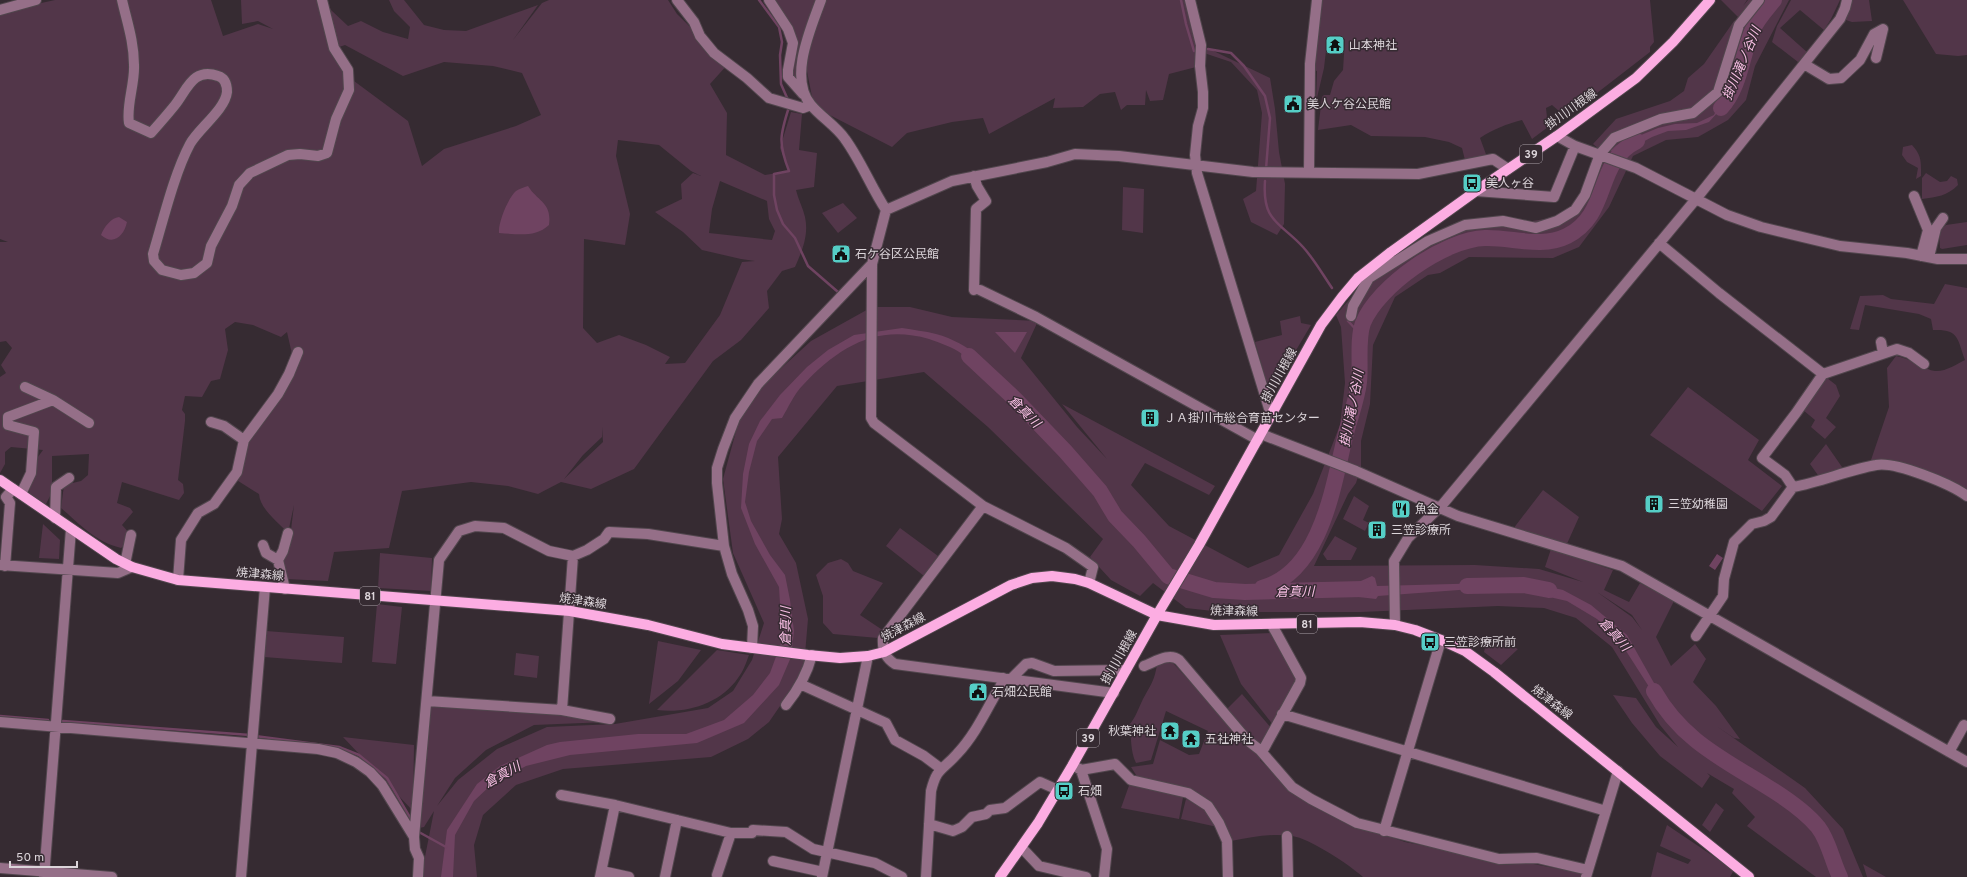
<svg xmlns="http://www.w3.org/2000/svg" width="1967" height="877" font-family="Overpass,'Noto Sans JP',sans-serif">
<rect width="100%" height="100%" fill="#362b32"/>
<!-- green -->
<path fill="#523649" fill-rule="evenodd" d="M55,0H211L223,36L258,24L273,29L258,21L242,24L241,0H326L331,10L348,26L361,21L383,32L408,39L410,27L394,11L389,0H404L424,25L444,30L466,31L538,5L513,40L542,3L549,0H668L677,14L728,64L710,84L727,113L726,155L765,175L789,171L780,148L791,112L802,114L799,150L817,153L814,187L796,190C798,199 803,208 805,217C809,235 802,251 795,267L782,271L767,291L769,308L741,340L713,361L634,469L591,489L561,482L538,494L508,486L471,482L402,491L389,548L334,552L328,581L286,579L280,557L291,530L294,505L288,533C278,522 260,509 259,494L235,479L244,440L294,363L287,332L281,337L253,325L235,322L225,329L228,350L220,379L211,381L202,397L185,396L182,410L185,414V421L178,480L183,484L184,493L179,500L122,482L117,503L130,508L133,512L122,525L131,535L128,542L121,548C94,541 81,525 61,508L64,485L81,481L88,475L89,454L52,456V492L45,506L29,494L32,465L43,450L11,447L5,452V464L0,473V377L6,373L1,365L12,348L6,341L0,342V242H8L0,239V12ZM345,45L403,76L444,62L493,66L522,73L541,115L516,126L444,149L422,166L408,121L354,81L330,50ZM618,140L659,145L691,171L701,176L693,173L681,184L682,199L655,212L683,232L702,250L741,259L755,261L742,262L720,315L685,363L665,364L670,357L646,345L619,335L597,343L583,328L584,239L625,245L630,214L616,156ZM720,181L767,201L769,219L775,231L772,240L709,233L712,209ZM602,427L603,442L564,479L583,455L602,437Z
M771,0H816L798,88L788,70L795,42Z
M824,0H1190L1201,45L1270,78L1275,109L1279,152L1285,184L1284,224L1277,235L1251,222L1243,199L1256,191L1262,113L1257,90L1231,62L1201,52L1200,66L1169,74L1163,100L1150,101L1146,90L1145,105H1127L1121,110L1115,92L1100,94L1083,107L1053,108L1055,98L989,134L983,118L952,122L907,133L892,147L814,107L805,61Z
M1317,0H1650L1654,42L1650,47V52L1566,117L1552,105L1546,108L1548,127L1532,139L1522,120C1507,124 1493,129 1480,138L1487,157L1465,160L1462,148L1449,142L1425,137L1371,136L1351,125L1318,130L1322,97L1324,95H1330L1334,81L1343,70L1345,39L1336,37L1327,42L1324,68L1316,102L1317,71L1310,69L1308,30Z
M1721,0H1747L1743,6L1748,0H1789L1755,66L1746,100L1728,120L1698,137L1666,140L1633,156L1609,207L1579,247L1553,258L1469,257L1440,273L1428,275L1395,297L1373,345L1370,404L1361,441V467L1356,483L1348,494L1314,566L1475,565L1539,569L1583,582L1545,567L1551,549L1613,570L1604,590L1629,602L1640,583L1674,601L1656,637L1671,666L1695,644L1706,659L1693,682L1716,706L1740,739L1734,738L1715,725L1805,788L1843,829L1863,877H1816L1747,826L1755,817L1732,793L1734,789L1707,773L1710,776L1702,788L1660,756L1632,723L1613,695L1636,698L1656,727L1678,747L1660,725L1612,647L1576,618L1544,608L1498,606L1361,612H1222L1186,608L1153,583L1140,596L1111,580L1090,557L1103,539L988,427L924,372L837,386L778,457L782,519L779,534L796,563L808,619L804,666L789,693L769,722L748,739L711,757L563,769L516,785L483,815L474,845L477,877H421L434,811L424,827L419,828L430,705L573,715L607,722L534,725L486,750L455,778L437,806L458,780L497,749L547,727L615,724L708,708L733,691L752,660L764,623L733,553L723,479L738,424L748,404L767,381L811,341L872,307H910L952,317L1038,321L1021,358L1077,427L1107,459L1062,404L1215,486L1209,495L1145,463L1131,485L1169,526L1248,568L1279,555L1313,494L1340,425L1345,383L1341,327L1336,315L1359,288L1387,262L1423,238L1477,221L1526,222L1564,216L1580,198L1594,153L1599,149L1593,144L1616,119L1670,101L1684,91L1688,78L1704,64L1734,21L1740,19ZM1597,592L1632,615L1642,630L1632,617Z
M1791,0H1840L1831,19L1824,30L1800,10L1780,28L1808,53L1798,62L1772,42L1777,26Z
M1849,0H1869L1872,21L1852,22L1843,19Z
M1903,0H1967V55L1958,56L1936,54Z
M1912,145C1922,156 1921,162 1921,176L1916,179L1918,168L1907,162L1902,155L1903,147Z
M1926,173L1940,182L1947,181L1951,176L1957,179L1958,185C1947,196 1937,197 1922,199V178Z
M1123,187L1144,189L1143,233L1122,230Z
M843,203L857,218L838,233L822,213Z
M1967,222V245L1942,249L1940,248L1939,231L1946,225Z
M1945,284L1967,288V497L1897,462L1871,460L1889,407L1887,368L1896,356C1910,358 1925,370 1935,371C1945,372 1957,364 1965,360C1957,338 1959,329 1933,330L1931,319L1919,314L1865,305L1859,330L1850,329L1860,296L1883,295L1891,299L1934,304Z
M1300,316L1301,323L1311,325L1270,394L1255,342L1282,335L1280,321Z
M1827,378L1836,385L1840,396L1826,418L1836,427L1825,439L1811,427L1815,420L1803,410Z
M1688,387L1759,440L1748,460L1782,486L1762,511L1650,435Z
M1826,444L1842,467L1837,472L1820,478L1810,464Z
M1543,490L1579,517L1566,546L1513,529Z
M1354,496L1369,506L1363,520L1369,523L1365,531L1343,519Z
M43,524L60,540L59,559L39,558Z
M900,528L938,556L924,576L886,546Z
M1335,536L1357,548L1351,560H1327L1323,554Z
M380,553L432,558L431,591L378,588Z
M841,559L848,563L853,571L883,583L860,615L884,631L878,638L833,634L823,623V596L816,575L828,563Z
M377,604L402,607L396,664L372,662Z
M266,631L344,637L342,663L264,657Z
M1271,633L1297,682L1274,726L1241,684L1220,635Z
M1488,636L1518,649L1501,665L1484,652Z
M658,641L701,650L678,681L649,704Z
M717,650L749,655C746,663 743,672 738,678C721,703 687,714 657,710Z
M516,653L539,656L537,678L514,675Z
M1171,661L1221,715L1242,694L1272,729L1260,755V760L1296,794L1360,826L1405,842L1442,849L1492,863L1504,865L1528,863L1581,873L1582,877H1363C1350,865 1309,838 1292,836C1271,833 1252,837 1231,841L1216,809L1208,799L1138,778L1131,767L1153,764L1160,740L1189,755L1199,754L1208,731L1166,711L1151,760L1136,763C1130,751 1132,738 1129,725C1136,717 1138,709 1143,699C1150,686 1155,680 1157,664Z
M343,737L414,745L413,811Z
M1131,780L1184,792L1179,819L1121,808Z
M1186,799L1205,808L1222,828L1181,819Z
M1716,803L1724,810L1710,832L1702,825Z
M1667,825L1734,870L1730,877H1651L1657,852L1688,864L1691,860L1660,846Z
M1863,864L1886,877H1867Z"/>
<!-- water -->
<path fill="#6f4361" d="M1766,0H1776L1756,29H1749L1753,19Z
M1744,52L1729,100L1709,122L1686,130L1668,131L1652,137L1628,150L1624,155L1610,151L1617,145L1658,128L1675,124L1697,123L1714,115C1718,105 1725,98 1730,88C1736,77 1736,63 1744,52Z
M528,186C538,202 552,202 549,225C535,238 517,234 499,233C498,223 508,198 516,191C519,189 524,187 528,186Z
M119,217L127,222C124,236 113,246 101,235C104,227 111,218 119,217Z
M902,328C913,330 925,331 936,334C969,343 997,368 1013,397C997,382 981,366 962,354C953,347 940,343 929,339C876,324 839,347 803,385C794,394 788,408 782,418L772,419L757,441L749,472L745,502L751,521L770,555L785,575L790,600L794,631L791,657L779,685L744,723L697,743L570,755L526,766L492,784L474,801L455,835L453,877H441L447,830L477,784L500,766L547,745L560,742L638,734H686L724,720L753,695L770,673L781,643V620L779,587L755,544L741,508L743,474L749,444L760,421L780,395L807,367L828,350L854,335Z
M995,332H1027L1015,353Z
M1717,554L1723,558L1715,570L1709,566Z
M1372,576L1375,578L1377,586L1490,583L1486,588L1378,596L1376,599L1332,594Z
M1527,582L1563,590L1591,605L1627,635L1654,683L1669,718L1619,640L1597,619L1567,601L1523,591L1527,588Z"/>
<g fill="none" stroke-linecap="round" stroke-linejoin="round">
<!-- stream -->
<path stroke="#6f4361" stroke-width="2.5" d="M759,0L779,27L782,42L780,55L781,84L788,100
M1181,0L1186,24L1194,51
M1208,49L1231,53L1244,66L1265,96L1270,118L1266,169
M789,107C780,135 778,143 789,171L774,174V195L777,210L783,224L795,238L808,266L838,292
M1265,181C1262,222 1280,222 1303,247C1314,259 1323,275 1332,288
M1348,321L1361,335
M0,716L48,720
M63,721L250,735
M255,736L339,747L359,755L387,778L412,821
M417,831L446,847"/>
<!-- river -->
<path stroke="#6f4361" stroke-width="16" d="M1721,108C1740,88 1742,55 1752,31C1757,19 1766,10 1774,0
M969,356L1015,399L1065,451L1100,491L1115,516L1139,541L1168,576L1214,590L1245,592L1363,589
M1467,586L1524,585L1549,590
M1262,588C1321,572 1333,487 1345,437C1349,420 1357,400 1359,382C1361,365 1357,339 1363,323C1378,286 1445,239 1485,238C1512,237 1541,249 1567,236C1611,214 1594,162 1637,141
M1654,691C1681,739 1721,758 1766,786C1784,797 1804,810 1818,827C1829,841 1832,861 1840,877"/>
<defs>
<path id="minor" d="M122,0C127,22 134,42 134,65C135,84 126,105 129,123L151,133C159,124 167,115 175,105C187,90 193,67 218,76C225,78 227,85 227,92C225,110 198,129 190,144C174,174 163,221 153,254L154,261L162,270L181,275L194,273L207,263L211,246L232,206L239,185L250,173L288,155L300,154L318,156L327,153L336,119L349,90L348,70L334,48L322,0
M677,0L694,22L700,36L714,53L747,78L769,98L803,108L811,105
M769,0L788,29L793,43L788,70V77L803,94
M821,0C811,28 788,78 811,105C821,117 836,126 845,139C861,161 871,187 886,210L872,264L871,418L874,423L983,506L1066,548L1093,567L1089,583
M1190,0L1201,45L1200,66L1203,92V108L1198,126L1195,155L1197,173L1271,415
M0,10L36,0
M1804,64L1829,79L1841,78L1860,60L1874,34L1883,29L1876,58
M1557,136L1575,146L1636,168L1727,215L1761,227L1840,246L1907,253L1938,259H1967
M1309,172L1310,64L1317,0
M974,176L977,186L986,201L976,209L974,290
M1476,191L1554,197L1575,146
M1914,196L1928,230L1921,256
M886,210L952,181L1047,162L1075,154L1119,156L1253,172L1418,174L1493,159L1508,169
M1659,243L1719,293L1823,374L1796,413L1762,458L1785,475L1793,487
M1929,257L1936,228L1943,218
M980,290L1036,317L1258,440
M1351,316L1353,306L1369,278L1428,241L1465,225L1503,221L1536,228L1557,221L1575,210L1585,195L1600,154L1614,138L1661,119L1693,113L1718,92L1739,25L1759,0
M1881,342L1883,353
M1823,374L1897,349L1909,353L1924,364
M25,387L53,400
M211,422L224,426L244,440
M1261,434L1356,471L1458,516L1622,566L1967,762
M21,494L31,473L34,432L8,425V417L53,400L89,423
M983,506L883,638C882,650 885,658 895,664L1114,693
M55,518L56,487L69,478
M263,545L266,553L278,560
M125,564L131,535
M0,565L118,573L132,567
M5,566L10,503L6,497L13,489
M178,580L181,540L198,513L214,504L237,472L244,440L278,394L289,374L298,352
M285,589L278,560L283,551L288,533
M1395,625L1394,561L1408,538L1443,504L1696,199L1840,19L1845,8L1847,0
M1696,636L1723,596L1724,579L1734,542L1752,524L1764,521L1771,517L1793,487C1821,482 1848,470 1876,465C1895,461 1951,484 1967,496
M752,648L753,626L748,610L732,574L724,546L717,483V468L723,449L735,418L758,384L872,264
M1144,666C1155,662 1169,652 1179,660L1247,740L1260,750L1292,787L1311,799L1357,823L1499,859L1537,858L1588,870
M1011,679L1026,664L1032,663L1054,671L1126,670
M800,684L886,723L895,740L924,756L940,768
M427,701L562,710L610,719
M786,705C798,690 807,674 812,655
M562,710L573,556
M1282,714L1606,811
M0,722L318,749L337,753L356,762L370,772L382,785L414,837L415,849L419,858L418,877
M1262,752L1300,683L1301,678L1272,625
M1949,752L1964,725
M1076,767L1081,770L1107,849L1104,877
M1081,770L1115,764L1131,780L1188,793L1208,806L1219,823L1227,841L1228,877
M561,795L615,805L731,833H752L753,830L786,832L813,849L875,863L902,877
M929,824L953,831L962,827L972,817L986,814L990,810L1005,808L1040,782L1058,790
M1384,831L1441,640
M1287,836L1288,877
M414,837L439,560L459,531L475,526L504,528L549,551L573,556L587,550L604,539L609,532L648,534L724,546
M1022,848L1039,866L1086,877
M773,861L823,872
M0,868L112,877
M602,871L629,877
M717,875L731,833
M44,877L71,529
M241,877L265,587
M600,877L615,805
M665,877L677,820
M822,877L868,656
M926,877L931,791C937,767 942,771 957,754C973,737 983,717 994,697C998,690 1002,686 1003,678
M1586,877L1618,771"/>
<path id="major" d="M0,480L116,559L132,567L178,580L570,611L648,625L722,644L808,655L840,658L868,656L884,652L1011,585L1032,578L1052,576L1075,579L1089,583L1157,615L1214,625L1360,622L1395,625L1415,630L1441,640L1465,651L1494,672L1749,877
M1000,877L1038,823L1072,766L1157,615L1199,545L1321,325L1342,297L1358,278L1391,252L1476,191L1557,136L1636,78L1673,42L1710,0"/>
</defs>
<!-- minor casing -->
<use href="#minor" stroke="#51464d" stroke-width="12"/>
<!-- major casing -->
<use href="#major" stroke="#51464d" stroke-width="12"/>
<!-- minor -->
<use href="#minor" stroke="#956f88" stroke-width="10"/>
<!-- major -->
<use href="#major" stroke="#fcade2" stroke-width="10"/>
</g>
<!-- icons -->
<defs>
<symbol id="temple-square" viewBox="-11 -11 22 22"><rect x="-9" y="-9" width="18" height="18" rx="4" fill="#55cec6" stroke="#362b32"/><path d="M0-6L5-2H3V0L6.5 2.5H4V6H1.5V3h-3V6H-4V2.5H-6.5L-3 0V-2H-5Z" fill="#111"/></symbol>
<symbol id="civic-square" viewBox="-11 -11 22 22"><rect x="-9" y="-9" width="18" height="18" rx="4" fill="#55cec6" stroke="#362b32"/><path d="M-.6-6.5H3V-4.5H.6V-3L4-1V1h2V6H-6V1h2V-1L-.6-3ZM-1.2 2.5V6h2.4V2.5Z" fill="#111"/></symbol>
<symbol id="bus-square" viewBox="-11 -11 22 22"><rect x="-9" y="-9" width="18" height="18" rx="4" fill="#55cec6" stroke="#362b32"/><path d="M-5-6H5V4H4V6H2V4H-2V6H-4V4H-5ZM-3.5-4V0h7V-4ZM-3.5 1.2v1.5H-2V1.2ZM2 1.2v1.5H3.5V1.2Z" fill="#111"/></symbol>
<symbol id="building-square" viewBox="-11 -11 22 22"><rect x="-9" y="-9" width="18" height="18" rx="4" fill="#55cec6" stroke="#362b32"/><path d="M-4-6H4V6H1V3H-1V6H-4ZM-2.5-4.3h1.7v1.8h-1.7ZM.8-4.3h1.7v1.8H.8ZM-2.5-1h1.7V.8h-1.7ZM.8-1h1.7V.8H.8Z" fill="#111"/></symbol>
<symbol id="restaurant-square" viewBox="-11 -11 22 22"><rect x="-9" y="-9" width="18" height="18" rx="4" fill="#55cec6" stroke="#362b32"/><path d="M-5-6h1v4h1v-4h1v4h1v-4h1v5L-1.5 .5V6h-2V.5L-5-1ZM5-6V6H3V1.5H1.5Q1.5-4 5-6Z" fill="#111"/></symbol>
</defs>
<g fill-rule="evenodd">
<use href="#temple-square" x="1324" y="34" width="22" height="22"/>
<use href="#civic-square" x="1282" y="93" width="22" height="22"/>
<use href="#bus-square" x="1461" y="172" width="22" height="22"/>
<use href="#civic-square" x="830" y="243" width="22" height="22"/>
<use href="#building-square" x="1139" y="407" width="22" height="22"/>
<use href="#building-square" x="1643" y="493" width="22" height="22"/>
<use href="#restaurant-square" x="1390" y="498" width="22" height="22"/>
<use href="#building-square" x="1366" y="519" width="22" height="22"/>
<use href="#bus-square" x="1419" y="631" width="22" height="22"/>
<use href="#civic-square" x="967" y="681" width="22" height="22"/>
<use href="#temple-square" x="1159" y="720" width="22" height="22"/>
<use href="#temple-square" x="1180" y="728" width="22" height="22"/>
<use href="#bus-square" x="1053" y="780" width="22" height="22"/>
</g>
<g text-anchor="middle" stroke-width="3" stroke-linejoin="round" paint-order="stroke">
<!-- shield labels -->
<g fill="#362b32" stroke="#aaa2a8" stroke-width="1">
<rect x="1520" y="145" width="22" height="18" rx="3"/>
<rect x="360" y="587" width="20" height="18" rx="3"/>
<rect x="1297" y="615" width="20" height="18" rx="3"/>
<rect x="1077" y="729" width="22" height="18" rx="3"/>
</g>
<g font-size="11" font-weight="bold" fill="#dcd5da">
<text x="1531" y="158">39</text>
<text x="370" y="600">81</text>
<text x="1307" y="628">81</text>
<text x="1088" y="742">39</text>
</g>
<!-- poi labels -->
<g font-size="12" fill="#dcd5da" stroke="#362b32" text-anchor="start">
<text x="1349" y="49">山本神社</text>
<text x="1307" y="108">美人ケ谷公民館</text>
<text x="1486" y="187">美人ヶ谷</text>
<text x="855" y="258">石ケ谷区公民館</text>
<text x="1164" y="422">ＪＡ掛川市総合育苗センター</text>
<text x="1668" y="508">三笠幼稚園</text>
<text x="1415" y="513">魚金</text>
<text x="1391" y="534">三笠診療所</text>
<text x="1444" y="646">三笠診療所前</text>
<text x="992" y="696">石畑公民館</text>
<text x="1156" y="735" text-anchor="end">秋葉神社</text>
<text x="1205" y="743">五社神社</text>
<text x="1078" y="795">石畑</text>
</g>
<!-- street labels -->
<g font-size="12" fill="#dcd5da" stroke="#362b32">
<text transform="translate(1571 109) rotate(-36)" y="4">掛川川根線</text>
<text transform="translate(1279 375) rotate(-61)" y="4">掛川川根線</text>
<text transform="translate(260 574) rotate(5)" y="4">焼津森線</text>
<text transform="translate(583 601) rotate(8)" y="4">焼津森線</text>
<text transform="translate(1234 611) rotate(1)" y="4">焼津森線</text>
<text transform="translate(903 627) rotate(-28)" y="4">焼津森線</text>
<text transform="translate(1119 657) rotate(-61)" y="4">掛川川根線</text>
<text transform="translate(1552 702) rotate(38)" y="4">焼津森線</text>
</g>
<!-- water labels -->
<g font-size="13" font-style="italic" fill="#fac0e6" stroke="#362b32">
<text transform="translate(1741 63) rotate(-67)" y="5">掛川滝ノ谷川</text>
<text transform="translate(1351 408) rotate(-79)" y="5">掛川滝ノ谷川</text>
<text transform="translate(1025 411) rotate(45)" y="5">倉真川</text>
<text transform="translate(1295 591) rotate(-1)" y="5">倉真川</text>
<text transform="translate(785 626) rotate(-89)" y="5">倉真川</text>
<text transform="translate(1615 634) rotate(49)" y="5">倉真川</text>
<text transform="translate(502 774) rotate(-29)" y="5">倉真川</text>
</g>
</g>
<!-- scale -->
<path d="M10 861v6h67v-6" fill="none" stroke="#dcd5da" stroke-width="2"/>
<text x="16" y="861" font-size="12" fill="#dcd5da" stroke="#362b32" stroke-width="3" paint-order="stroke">50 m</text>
</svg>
